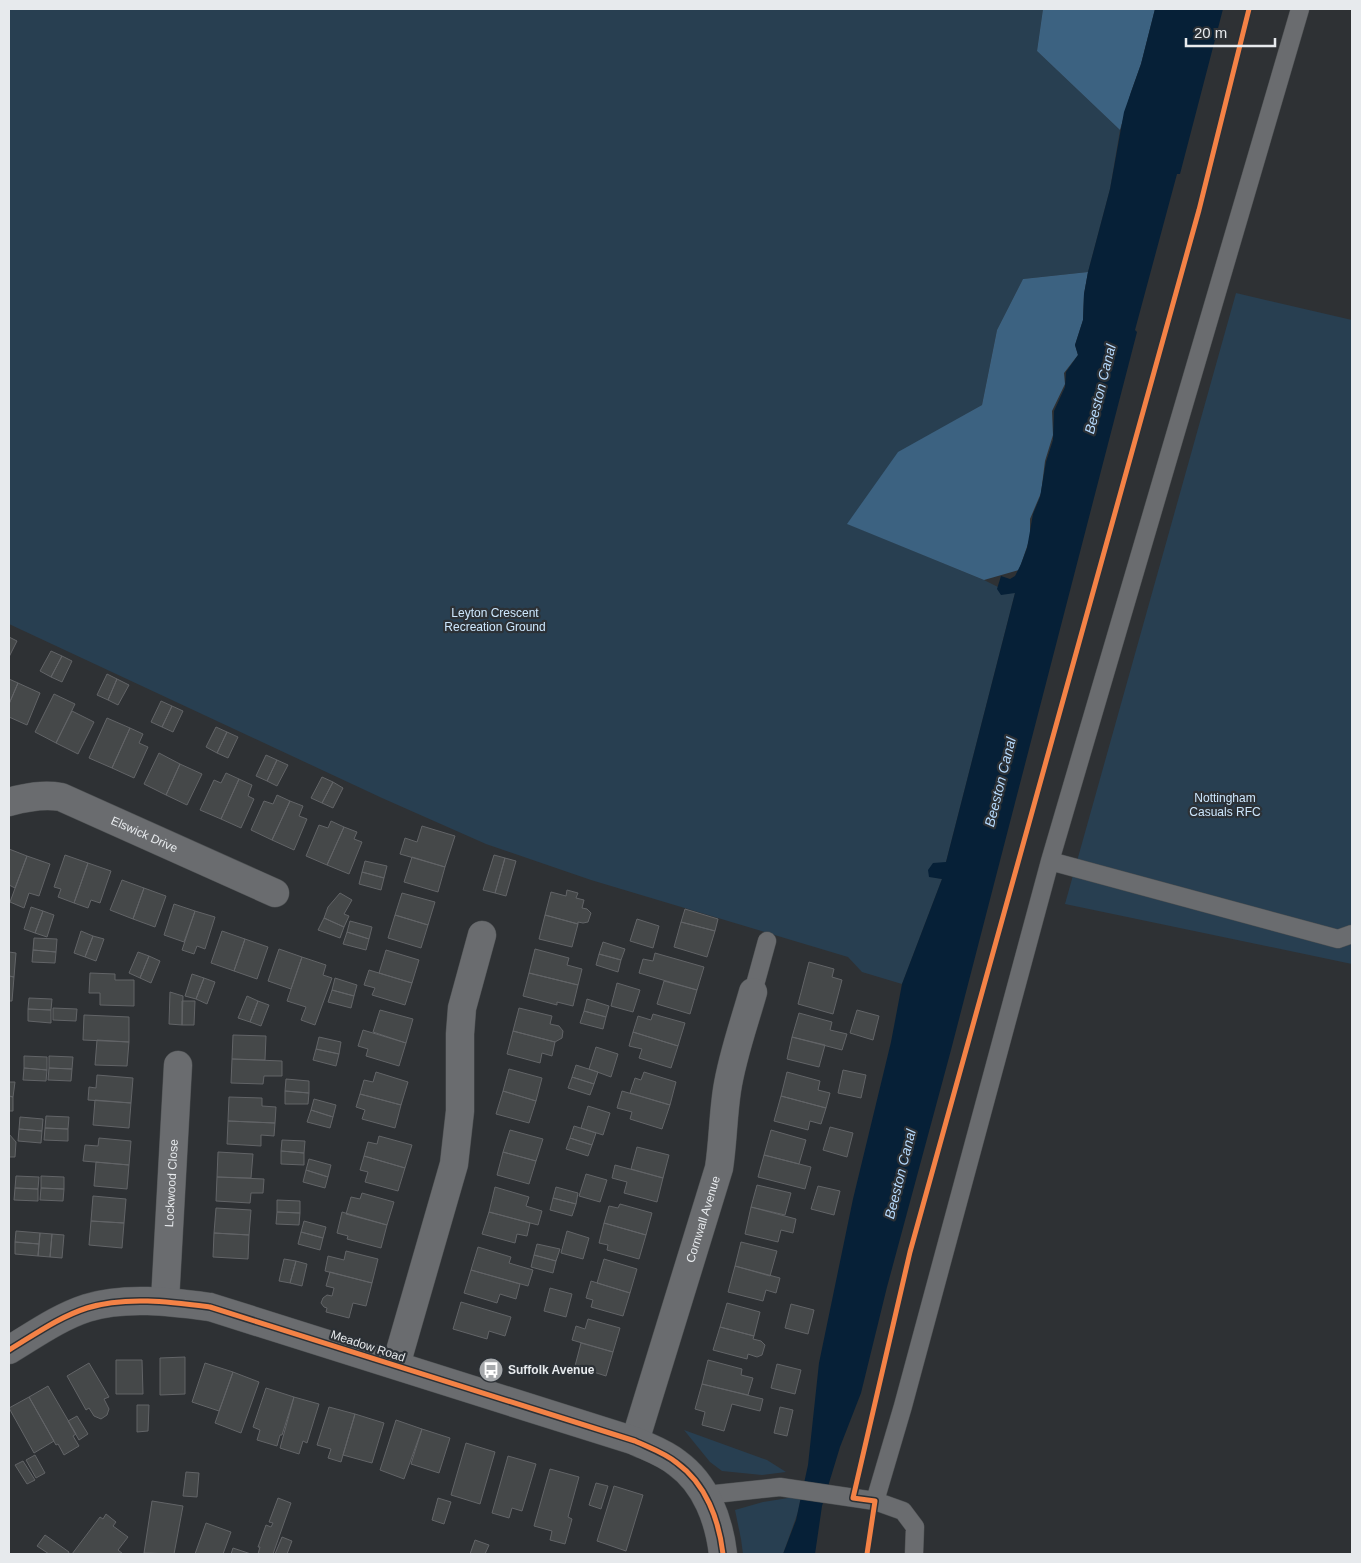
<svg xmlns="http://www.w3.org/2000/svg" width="1361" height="1563" font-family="Helvetica,sans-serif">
<rect width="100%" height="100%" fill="#2e3134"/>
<!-- green -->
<path fill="#283f51" d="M9,9H1043L1037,51L1120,130L1110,189L1088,272L1023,279L997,330L982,405L898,453L848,524L984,580L998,587L1015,593L946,862L929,876L942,879L902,984L862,972L848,957L591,880L486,844L382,798L9,624Z
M1236,293L1352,320V964L1065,904Z
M684,1430L767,1460L786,1472L762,1475L722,1471L710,1462Z
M801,1496L798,1512L783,1554H743L741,1539L735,1510L763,1502Z"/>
<!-- forest -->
<path fill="#3c6281" d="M1043,9H1155L1141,64L1131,92L1120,130L1037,51Z
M1088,272L1084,294L1083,320L1075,345L1078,355L1064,373L1065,384L1052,411L1053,435L1045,461L1041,493L1030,519V538L1019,570L984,580L847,524L898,452L982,405L997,330L1023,279Z"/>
<!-- water -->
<path fill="#062037" d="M1155,9H1223L1180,174H1177L1135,330L1137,332L951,1050L887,1287L861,1393L840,1447L822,1506L815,1554H783L796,1520L808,1465L819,1363L853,1199L891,1042L902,984L942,879L929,877L928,870L933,863L946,862L1015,593L1001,595L997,589L1001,576L1010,579L1015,576L1021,564L1027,548L1033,514L1040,497L1046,462L1053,440L1054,411L1065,387L1066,372L1078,355L1075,345L1083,320L1084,294L1088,272L1110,189L1124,112L1141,64Z"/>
<!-- building -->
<path fill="#454849" stroke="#626467" d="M9,637L17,641L9,657Z
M51,651L62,656L51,677L40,671Z
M62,656L72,661L62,682L51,677Z
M107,674L117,679L108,700L97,695Z
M9,679L18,683L9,704Z
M117,679L129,685L118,705L108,700Z
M18,683L40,693L27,725L9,717V704Z
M54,694L75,704L56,743L35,732Z
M161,701L172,706L162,727L151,722Z
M172,706L183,711L173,732L162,727Z
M72,711L94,722L78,754L56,743Z
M107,718L130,728L112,768L89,758Z
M216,727L227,732L217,753L206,747Z
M130,728L143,734L139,743L148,747L134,778L112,768Z
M227,732L238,737L228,758L217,753Z
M159,753L180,764L166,795L144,784Z
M266,755L277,760L267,781L256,776Z
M277,760L288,765L277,786L267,781Z
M180,764L202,774L187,805L166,795Z
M226,773L239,779L221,819L200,810L214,780L221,783Z
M322,777L333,782L322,803L311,798Z
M239,779L252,785L248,796L254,799L241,828L221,819Z
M333,782L343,788L333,808L322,803Z
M277,795L290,801L272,840L251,830L264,801L273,804Z
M290,801L303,806L299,816L307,819L294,850L272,840Z
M331,821L344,827L327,865L306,856L319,825L328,828Z
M422,826L455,836L445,867L400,854L405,838L417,842Z
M344,827L357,832L354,839L362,842L349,874L327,865Z
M9,849L27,856L15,888L9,885Z
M65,855L88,863L74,903L58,897L61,889L54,887Z
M494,855L505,858L495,893L483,890Z
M27,856L50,864L39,896L29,893L24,908L10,902Z
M412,857L445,867L438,892L404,882Z
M505,858L516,861L506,896L495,893Z
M365,861L387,866L384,878L362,872Z
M88,863L111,871L100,903L91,900L88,908L74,903Z
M362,872L384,878L381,890L359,884Z
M122,880L144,888L133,919L110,910Z
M144,888L166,896L155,927L133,919Z
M567,890L578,893L576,898L584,900L582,908L587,909L591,913L588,922L583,923L578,922V924L545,915L551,892L566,896Z
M340,893L352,900L344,914L349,916L344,927L324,918L328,907Z
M402,893L435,902L428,925L395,915Z
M174,904L195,911L184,942L164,935Z
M31,907L43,911L35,933L24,929Z
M685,909L718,919L715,931L681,922Z
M43,911L54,915L47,937L35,933Z
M195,911L215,917L205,949L197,946L194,954L182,950Z
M395,915L428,925L421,948L388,938Z
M545,915L578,924L572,947L539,939Z
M324,918L344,927L340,938L318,930Z
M637,919L659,926L653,948L630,941Z
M350,921L372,927L369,939L347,932Z
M681,922L715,931L707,957L674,947Z
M81,931L93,936L85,957L74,953Z
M222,931L245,939L234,971L211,963Z
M347,932L369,939L366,950L343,944Z
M93,936L104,939L96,961L85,957Z
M34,938L57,939L56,952L33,950Z
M245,939L268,947L257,979L234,971Z
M603,942L625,949L621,960L599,954Z
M279,949L302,957L291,989L268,981Z
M535,949L569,958L567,965L582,969L578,985L529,973Z
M33,950L56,952L55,963L32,962Z
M386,950L419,960L412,983L379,973Z
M9,952L16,953L14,977L9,976Z
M138,952L149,956L140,978L129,973Z
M655,953L704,967L697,990L639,973L643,959L653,961Z
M599,954L621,960L618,972L596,965Z
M149,956L160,961L151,983L140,978Z
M302,957L326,965L323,975L332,978L315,1025L301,1020L306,1007L287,1001Z
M809,962L834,969L832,977L842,980L833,1014L798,1004Z
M369,970L412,983L405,1005L372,995L375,988L364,985Z
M90,973L115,974V980H134V1006L100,1005V993H89Z
M529,973L578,985L573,1006L557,1002V1005L523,996Z
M192,974L204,978L196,999L185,996Z
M9,976L14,977L12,1001H9Z
M204,978L215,982L207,1004L196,999Z
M335,978L357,985L354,996L332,990Z
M664,981L697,990L690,1014L657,1004Z
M617,983L640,990L633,1012L611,1006Z
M332,990L354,996L351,1008L328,1002Z
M170,992L183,996L182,1025L169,1024Z
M247,996L258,1001L250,1022L238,1018Z
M29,998L52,999L51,1010L28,1009Z
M587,999L609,1006L606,1017L584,1011Z
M182,1001H195L194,1025H182Z
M258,1001L269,1005L261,1026L250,1022Z
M53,1008L77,1009L76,1021L53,1020Z
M519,1008L552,1016L550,1024L559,1026L563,1031L562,1038L555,1042L513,1031Z
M28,1009L51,1010V1023L28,1021Z
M380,1010L413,1019L406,1043L373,1032Z
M857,1010L879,1016L873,1040L850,1033Z
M584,1011L606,1017L603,1029L580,1023Z
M799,1013L832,1022L830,1030L847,1034L842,1050L792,1037Z
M653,1014L685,1023L678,1046L633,1032L638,1016L651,1020Z
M84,1015L129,1017V1042L83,1040Z
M363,1030L406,1043L399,1066L366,1056L368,1049L358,1046Z
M513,1031L555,1042L552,1056L542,1053L540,1063L507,1054Z
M633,1032L678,1046L671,1068L639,1058L642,1049L629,1046Z
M233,1035L266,1036L265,1060L232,1059Z
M319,1037L341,1042L339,1054L316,1049Z
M792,1037L825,1045L819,1067L787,1059Z
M97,1040L129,1042L127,1066L95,1065Z
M596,1047L618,1054L611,1077L589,1069Z
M316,1049L339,1054L336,1066L313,1060Z
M24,1056L47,1057V1070L24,1068Z
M49,1056L73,1057L72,1069L49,1068Z
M232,1059L282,1061V1076H264L263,1084L231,1083Z
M576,1065L598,1072L594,1084L572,1077Z
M24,1068L47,1070L46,1081L23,1080Z
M49,1068L72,1069L71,1081L48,1080Z
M509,1069L542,1078L536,1101L503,1091Z
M843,1070L866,1075L861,1098L838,1093Z
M376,1072L408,1082L401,1105L360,1094L364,1080L373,1082Z
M644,1072L676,1082L670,1105L630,1093L635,1078L641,1080Z
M787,1072L820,1081L818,1090L830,1093L826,1108L781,1096Z
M97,1075L133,1078L131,1103L88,1100L89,1087L96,1088Z
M572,1077L594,1084L590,1095L568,1088Z
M286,1079L309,1081V1093L285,1091Z
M9,1082H15L13,1097L9,1096Z
M285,1091L309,1093L308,1104H285Z
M503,1091L536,1101L529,1123L496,1114Z
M622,1091L670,1105L662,1129L630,1119L632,1112L617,1108Z
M360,1094L401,1105L395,1128L362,1119L365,1110L356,1107Z
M9,1096L13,1097V1111H9Z
M781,1096L826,1108L821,1124L810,1121L808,1130L774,1121Z
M229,1097L262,1098V1106L276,1107L275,1123L228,1121Z
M314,1099L336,1105L333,1117L311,1110Z
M95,1100L131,1103L129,1128L93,1125Z
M588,1106L610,1113L603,1135L581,1128Z
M311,1110L333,1117L330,1128L307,1122Z
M46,1116L69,1117L68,1129L45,1128Z
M20,1117L43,1119L42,1131L19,1129Z
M228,1121L275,1123L274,1136L261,1135V1146L227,1144Z
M574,1126L596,1133L592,1145L570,1138Z
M830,1127L853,1133L847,1157L823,1150Z
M45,1128L68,1129V1141L44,1140Z
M19,1129L42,1131L41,1143L18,1141Z
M510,1130L543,1139L536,1161L503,1152Z
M771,1130L806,1140L799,1164L764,1155Z
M9,1134L16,1142L15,1157H9Z
M379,1136L412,1145L405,1168L364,1156L368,1142L377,1144Z
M99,1138L131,1141L129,1165L83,1161L85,1145L98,1146Z
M570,1138L592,1145L588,1156L566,1149Z
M282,1140L305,1141L304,1153L281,1151Z
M637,1147L669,1155L663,1178L631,1169Z
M281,1151L304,1153V1165L281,1164Z
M218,1152L253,1154L251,1178L217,1177Z
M503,1152L536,1161L529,1184L497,1175Z
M764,1155L811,1167L805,1189L758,1177Z
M364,1156L405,1168L398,1191L365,1182L368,1172L360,1170Z
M309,1159L331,1165L328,1177L306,1170Z
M96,1162L129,1165L127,1189L94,1186Z
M615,1165L663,1178L657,1202L624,1193L627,1182L612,1178Z
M306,1170L328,1177L325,1188L303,1182Z
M586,1174L607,1180L600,1202L579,1196Z
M16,1176L39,1177L38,1189L15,1188Z
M41,1176L64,1177V1189L41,1188Z
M217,1177L264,1179L263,1193H251L250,1203L216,1201Z
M757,1185L791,1193L785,1215L751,1207Z
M818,1186L840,1191L834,1215L811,1209Z
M495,1187L529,1197L526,1206L542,1211L538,1225L489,1212Z
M556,1187L578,1193L576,1204L553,1198Z
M15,1188L38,1189V1201L14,1200Z
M41,1188L64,1189L63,1201L40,1200Z
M362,1193L394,1202L387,1225L346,1214L351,1197L360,1199Z
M93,1196L126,1199L124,1223L91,1221Z
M553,1198L576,1204L572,1216L550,1210Z
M277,1200L300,1201V1213L277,1212Z
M620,1204L652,1213L646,1235L604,1223L609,1206L618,1208Z
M751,1207L796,1219L793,1233L781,1230L778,1242L745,1234Z
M216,1208L251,1210L249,1235L214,1233Z
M277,1212L300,1213L299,1225L276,1224Z
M342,1212L387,1225L381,1248L347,1239L348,1236L337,1233Z
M489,1212L530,1223L527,1236L517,1234L515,1243L482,1234Z
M91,1221L124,1223L122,1248L89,1245Z
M304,1221L326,1227L323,1238L301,1232Z
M604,1223L646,1235L639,1259L607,1250L608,1245L599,1243Z
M16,1231L40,1233L39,1244L15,1242Z
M567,1231L589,1238L583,1259L561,1253Z
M301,1232L323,1238L320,1250L298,1244Z
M40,1233L52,1234L50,1257L38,1256Z
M214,1233L249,1235L248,1259L213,1257Z
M52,1234L64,1235L62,1258L50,1257Z
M15,1242L39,1244L38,1256L15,1254Z
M741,1242L777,1251L770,1276L735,1266Z
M537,1244L560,1249L556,1261L534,1255Z
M478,1247L511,1257L509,1263L533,1270L528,1286L471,1270Z
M346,1251L378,1259L372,1283L325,1271L328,1256L344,1260Z
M534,1255L556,1261L553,1273L531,1267Z
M284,1259L296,1261L290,1283L279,1281Z
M604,1259L637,1269L630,1293L597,1283Z
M296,1261L307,1264L302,1286L290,1283Z
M735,1266L780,1278L776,1293L766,1290L763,1301L728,1292Z
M471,1270L520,1284L516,1299L500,1294L497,1303L464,1293Z
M330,1272L372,1283L366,1306L353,1303L349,1318L326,1312L327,1308L324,1307L321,1303L323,1298L327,1295L332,1296L334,1288L326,1286Z
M591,1281L630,1293L623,1316L591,1307L593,1300L586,1298Z
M550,1288L572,1294L566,1317L544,1311Z
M461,1302L511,1317L505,1336L489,1331L487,1339L453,1329Z
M727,1303L760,1312L754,1336L720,1327Z
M791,1304L814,1310L808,1334L785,1328Z
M588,1319L620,1328L613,1352L572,1340L576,1326L585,1329Z
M720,1327L754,1336L753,1339L761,1341L765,1345L762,1355L757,1357L748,1354L747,1359L713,1350Z
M581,1343L613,1352L606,1376L575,1366Z
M185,1357V1394L160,1395V1358Z
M116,1360H142L143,1394H116Z
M708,1360L742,1369L741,1375L753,1378L748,1395L702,1384Z
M89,1363L109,1397L104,1399L109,1409L107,1415L101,1419L94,1416L89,1408L86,1410L67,1376Z
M205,1363L233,1372L219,1411L192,1402Z
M777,1364L801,1370L795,1394L771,1388Z
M233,1372L259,1382L241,1433L215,1423Z
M702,1384L763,1399L760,1411L732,1404L724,1431L702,1425L705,1412L695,1409Z
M48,1386L76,1434L73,1436L79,1446L64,1455L58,1444L56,1445L29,1397Z
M266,1388L294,1397L282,1435H280L277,1446L257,1440L260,1430L253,1427Z
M29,1397L54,1441L34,1453L9,1408Z
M294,1397L319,1404L307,1443L303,1441L299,1454L280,1448Z
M137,1405H149L148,1431L137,1432Z
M329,1407L355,1414L341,1462L328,1458L331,1449L317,1445Z
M780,1407L793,1410L787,1436L774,1433Z
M355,1414L384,1423L372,1463L343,1455Z
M77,1416L88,1434L79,1440L68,1421Z
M396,1420L422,1429L404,1479L380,1470Z
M422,1429L450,1438L439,1473L411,1464Z
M466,1443L495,1452L480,1504L451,1495Z
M35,1455L45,1473L36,1478L26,1460Z
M508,1456L536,1464L522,1511L512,1508L509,1518L492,1513Z
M23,1461L35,1480L27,1484L15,1465Z
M550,1469L579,1477L568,1517L572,1519L565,1544L550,1540L552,1531L534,1526Z
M186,1472L199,1473L197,1497L183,1496Z
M596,1483L608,1486L601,1509L589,1505Z
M614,1486L643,1495L626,1551L597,1541Z
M278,1498L291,1503L273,1554H258L260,1547H258L266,1525L271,1527L273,1523L269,1522Z
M438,1498L451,1502L444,1524L432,1520Z
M152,1501L183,1506L174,1554L144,1553Z
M106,1514L116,1522L113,1526L128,1537L118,1550L123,1554H72L100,1517L103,1519Z
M206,1523L231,1532L223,1554H195Z
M45,1535L69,1552L68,1554H49L37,1546Z
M282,1537L292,1541L287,1554H275Z
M475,1540L489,1545L485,1554H470Z
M233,1548L251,1554H231Z"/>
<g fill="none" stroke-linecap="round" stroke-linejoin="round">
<defs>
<path id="lane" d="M1050,861L1338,939L1352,934
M753,992L767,941
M706,1495L780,1487L875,1501L903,1511L915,1527L914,1554
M875,1501L903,1406L1050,861L1300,9"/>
<g id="street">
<path id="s1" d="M9,802C27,797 43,794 61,797L275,893"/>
<path id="s2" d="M165,1301L178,1065"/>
<path d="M396,1365L454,1164L460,1111V1034L462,1008L482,935"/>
<path id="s3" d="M635,1441L719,1168C723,1142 723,1116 727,1090C732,1057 744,1024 753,992"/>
</g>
<path id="secondary" d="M9,1350C34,1335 59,1317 87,1308C126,1296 171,1302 210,1307L635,1441C650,1448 665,1453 677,1463C706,1484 719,1520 723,1554"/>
</defs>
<!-- lane casing -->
<use href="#lane" stroke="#4d5052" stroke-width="19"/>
<!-- street casing -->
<use href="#street" stroke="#4d5052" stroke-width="29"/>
<!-- secondary casing -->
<use href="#secondary" stroke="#4d5052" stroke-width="29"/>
<!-- lane -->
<use href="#lane" stroke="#6a6c6f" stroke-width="18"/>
<!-- street -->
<use href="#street" stroke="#6a6c6f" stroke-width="28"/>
<!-- secondary -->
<use href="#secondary" stroke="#6a6c6f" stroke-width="28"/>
<defs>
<path id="cycleway" d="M9,1350C34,1335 59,1317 87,1308C126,1296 171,1302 210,1307L635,1441C650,1448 665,1453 677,1463C706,1484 719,1520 723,1554
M867,1554L875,1501L853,1498L910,1252L1199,210L1249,9"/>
</defs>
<!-- cycleway casing -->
<use href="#cycleway" stroke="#2c3136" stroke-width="8"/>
<!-- cycleway -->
<use href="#cycleway" stroke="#f48246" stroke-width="5"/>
</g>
<!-- icons -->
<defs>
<symbol id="bus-disc" viewBox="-11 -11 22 22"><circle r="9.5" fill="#a6a9ac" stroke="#2c3136"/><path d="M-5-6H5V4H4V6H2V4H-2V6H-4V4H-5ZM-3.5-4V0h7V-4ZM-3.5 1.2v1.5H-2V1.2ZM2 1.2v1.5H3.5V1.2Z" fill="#fff"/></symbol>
</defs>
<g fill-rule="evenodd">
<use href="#bus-disc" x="477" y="1356" width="28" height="28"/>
</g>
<g text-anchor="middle" stroke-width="4.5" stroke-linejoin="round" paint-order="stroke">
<!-- park labels -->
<g font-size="12" fill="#cde7fd" stroke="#2c3136">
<text x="495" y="617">Leyton Crescent<tspan x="495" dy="14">Recreation Ground</tspan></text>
<text x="1225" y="802">Nottingham<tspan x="1225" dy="14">Casuals RFC</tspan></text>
</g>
<!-- street labels -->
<g font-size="12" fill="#e7eaed" stroke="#2c3136">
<text dy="4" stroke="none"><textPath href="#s1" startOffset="144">Elswick Drive</textPath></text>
<text dy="4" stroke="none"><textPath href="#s2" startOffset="118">Lockwood Close</textPath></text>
<text dy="4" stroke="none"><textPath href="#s3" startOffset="232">Cornwall Avenue</textPath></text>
<text transform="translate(368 1346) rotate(18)" y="4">Meadow Road</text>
</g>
<!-- poi labels -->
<g font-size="12" font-weight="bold" fill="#e7eaed" stroke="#2c3136" text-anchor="start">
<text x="508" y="1374">Suffolk Avenue</text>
</g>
<!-- water labels -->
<g font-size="14" font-style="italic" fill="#b5d9fc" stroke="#2c3136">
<text transform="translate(1100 389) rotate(-76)" y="5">Beeston Canal</text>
<text transform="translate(1000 782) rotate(-76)" y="5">Beeston Canal</text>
<text transform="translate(900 1174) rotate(-76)" y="5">Beeston Canal</text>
</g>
</g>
<!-- border -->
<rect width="1361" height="1563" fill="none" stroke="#e7eaed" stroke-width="20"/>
<!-- scale -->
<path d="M1186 38v8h89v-8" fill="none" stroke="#e7eaed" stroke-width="2.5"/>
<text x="1194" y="38" font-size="15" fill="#e7eaed" stroke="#2c3136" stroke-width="4" paint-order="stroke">20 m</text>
</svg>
